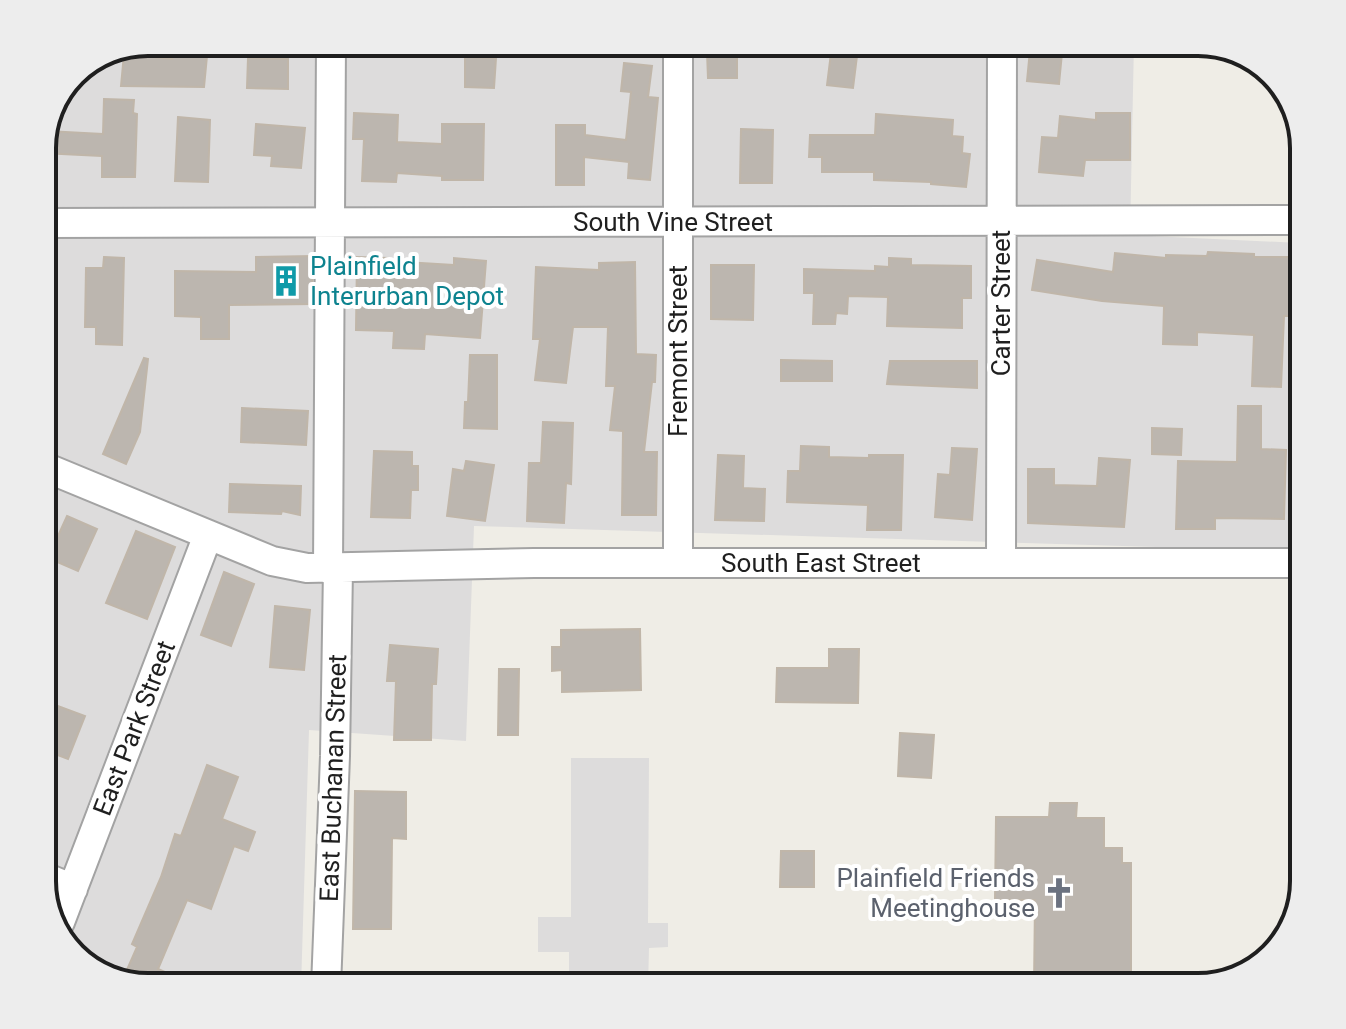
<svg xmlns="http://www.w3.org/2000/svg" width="1346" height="1029" font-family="Roboto,sans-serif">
<rect width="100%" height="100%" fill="#efede6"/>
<!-- residential -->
<path fill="#dddcdc" d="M148,42H1134L1130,235L1300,243L1288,551L474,526L466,741L309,730L301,987H147L83,965L42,888V140L78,69Z
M571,758H649L648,923H668V947L649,948L648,987H569V952H538V917H571Z"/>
<!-- building -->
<path fill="#bcb6af" stroke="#c0b6a9" stroke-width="2" d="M1030,50L1062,53L1059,84L1027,81Z
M737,51V78H708L707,52Z
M173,53L207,56L204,87L121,86L124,54L172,59Z
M831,53L857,56L853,88L827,85Z
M465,57L496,58L494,88L465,87Z
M248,58L288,59V89L247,88Z
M624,63L652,66L648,97L658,98L650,180L628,178L629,162L584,157V185H556V125H585V135L626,140L631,92L621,91Z
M104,99L134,100L133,113L137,114L135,177H102V156L42,153V140L47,131L103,134Z
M354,113L398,115L397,142L442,144V124H484L483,180H442V176L397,173L396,182L362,181L364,139H353Z
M1096,113H1130V160H1085L1083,176L1039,172L1042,137L1058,138L1060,116L1096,120Z
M876,114L953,120L952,136L963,137L962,153L970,154L966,187L931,184V182L874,180V172H822V157H809L810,135H875Z
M178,117L210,120L208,182L175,181Z
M256,124L305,128L301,168L271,166L272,156L254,155Z
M741,129L773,130L772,183H740Z
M1208,252L1254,254V257H1293V316H1284L1281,387L1252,386L1254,335L1197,332V345L1163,344L1164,306L1102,301L1032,290L1037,260L1113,272L1115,253L1166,258V255L1207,256Z
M313,256L312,304L229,305V339H201V317L175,316V271L256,272V257Z
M104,257L124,258L122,345L96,344V327H85L86,268H103Z
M357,257L388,258V261L454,265V258L486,261L480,338L425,334L424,349L393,348L394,331L356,330Z
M889,258L911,259V265L971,266V298H962V328L887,326L888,297L848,296L847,314L836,313L835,324H813L814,293H804V269L875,271V266L889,267Z
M635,262L636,354L656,355L655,382H652L644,452H657L656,515H622L623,431L610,430L615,386H606L608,327H573L566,383L535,380L540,339H533L536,267L599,270V263Z
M711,265H754L753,320L711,319Z
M470,355H497V429L464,428L465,402H468Z
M144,358L148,359L140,432L126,464L103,454Z
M781,360L832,361V381H781Z
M890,361H977V388L887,384Z
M1238,406H1261V449L1286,450L1284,519L1215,518V529H1176L1178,461L1237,462Z
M242,408L308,411L306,445L241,442Z
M543,422L573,423L571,484L566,483L564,523L527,521L529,463H541Z
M1152,428L1182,429L1181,455L1152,454Z
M801,446L829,447V457L869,458V455H903L901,530H867L868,505L787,502L788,471H800Z
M952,448L977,449L972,520L935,517L938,474L950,475Z
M374,451L412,452V466H418V490H411L410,518L371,517Z
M718,455L744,456L743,488L765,489L764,521L715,520Z
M1099,458L1130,460L1124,527L1028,523V469H1054V485L1097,486Z
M466,461L494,465L485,521L447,516L453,469L464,471Z
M230,484L301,486L300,515L282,511L281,514L229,512Z
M67,516L97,529L78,571L48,558Z
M136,531L175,547L147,619L106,603Z
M224,572L254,584L231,646L201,635Z
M275,606L310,610L304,670L270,667Z
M640,629L641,690L562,692V670L552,671V647H561V630Z
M390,645L438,649L436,684H432L431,740H394L396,681H387Z
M829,649H859L858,703L776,702L777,668H829Z
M499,669H519L518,735H498Z
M55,705L85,716L68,759L42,749V737Z
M900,733L934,735L931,778L898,776Z
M207,765L238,777L222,819L255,832L248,851L234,846L211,909L187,900L158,969L165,972L158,987H147L123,979L137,947L132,944L161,877L175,834L181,836Z
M355,791L406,792V839L392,838L391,929H353Z
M1050,803H1077L1076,818H1104V848H1122V863H1131V975H1121L1120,987H1034L1035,900H995L996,817H1049Z
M781,851H814V887H780Z"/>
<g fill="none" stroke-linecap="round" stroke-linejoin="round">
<defs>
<path id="street" d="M678,42V563
M42,223L1304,220
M42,466L272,561L307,568L534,563H1304
M1001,563L1002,42
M328,569L331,42
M42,876L73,889
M60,922L208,535
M326,987L335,756L338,569"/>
</defs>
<!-- street casing -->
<use href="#street" stroke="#a3a3a3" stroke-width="32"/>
<!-- street -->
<use href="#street" stroke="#fff" stroke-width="28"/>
</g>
<!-- icons -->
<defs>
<symbol id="building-bare" viewBox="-9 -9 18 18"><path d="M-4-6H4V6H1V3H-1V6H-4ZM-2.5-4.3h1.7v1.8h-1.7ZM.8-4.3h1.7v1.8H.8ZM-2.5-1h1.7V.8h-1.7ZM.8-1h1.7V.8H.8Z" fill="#0f9aa8" stroke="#fff" stroke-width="2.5" paint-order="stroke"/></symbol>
<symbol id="church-bare" viewBox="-9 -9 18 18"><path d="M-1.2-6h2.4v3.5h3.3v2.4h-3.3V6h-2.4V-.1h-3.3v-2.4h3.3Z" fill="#6b7280" stroke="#fff" stroke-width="2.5" paint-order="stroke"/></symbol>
</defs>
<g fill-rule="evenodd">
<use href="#building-bare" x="264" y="259" width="44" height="44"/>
<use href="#church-bare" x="1037" y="871" width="44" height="44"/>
</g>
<g text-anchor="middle" stroke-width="8" stroke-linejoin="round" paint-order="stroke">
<!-- street labels -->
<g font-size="26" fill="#1f1f1f" stroke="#fff">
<text x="673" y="231">South Vine Street</text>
<text transform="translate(1001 303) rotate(-90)" y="9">Carter Street</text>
<text transform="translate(678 351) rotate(-90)" y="9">Fremont Street</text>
<text x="821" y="572">South East Street</text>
<text transform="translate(134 728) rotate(-69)" y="9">East Park Street</text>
<text transform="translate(333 778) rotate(-88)" y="9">East Buchanan Street</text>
</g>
<!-- culture labels -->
<g font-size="26" fill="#0d838f" stroke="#fff" text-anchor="start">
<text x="310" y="275">Plainfield<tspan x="310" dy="30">Interurban Depot</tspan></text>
</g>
<!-- worship labels -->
<g font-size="26" fill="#5b616d" stroke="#fff" text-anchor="end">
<text x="1035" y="887">Plainfield Friends<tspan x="1035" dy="30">Meetinghouse</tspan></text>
</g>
</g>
<!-- crop -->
<path d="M0 0H1346V1029H0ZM148 56H1198A92 92 0 0 1 1290 148V881A92 92 0 0 1 1198 973H148A92 92 0 0 1 56 881V148A92 92 0 0 1 148 56Z" fill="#ededed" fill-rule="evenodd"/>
<path fill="none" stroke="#1f1f1f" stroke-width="4" d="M148 56H1198A92 92 0 0 1 1290 148V881A92 92 0 0 1 1198 973H148A92 92 0 0 1 56 881V148A92 92 0 0 1 148 56Z"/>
</svg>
